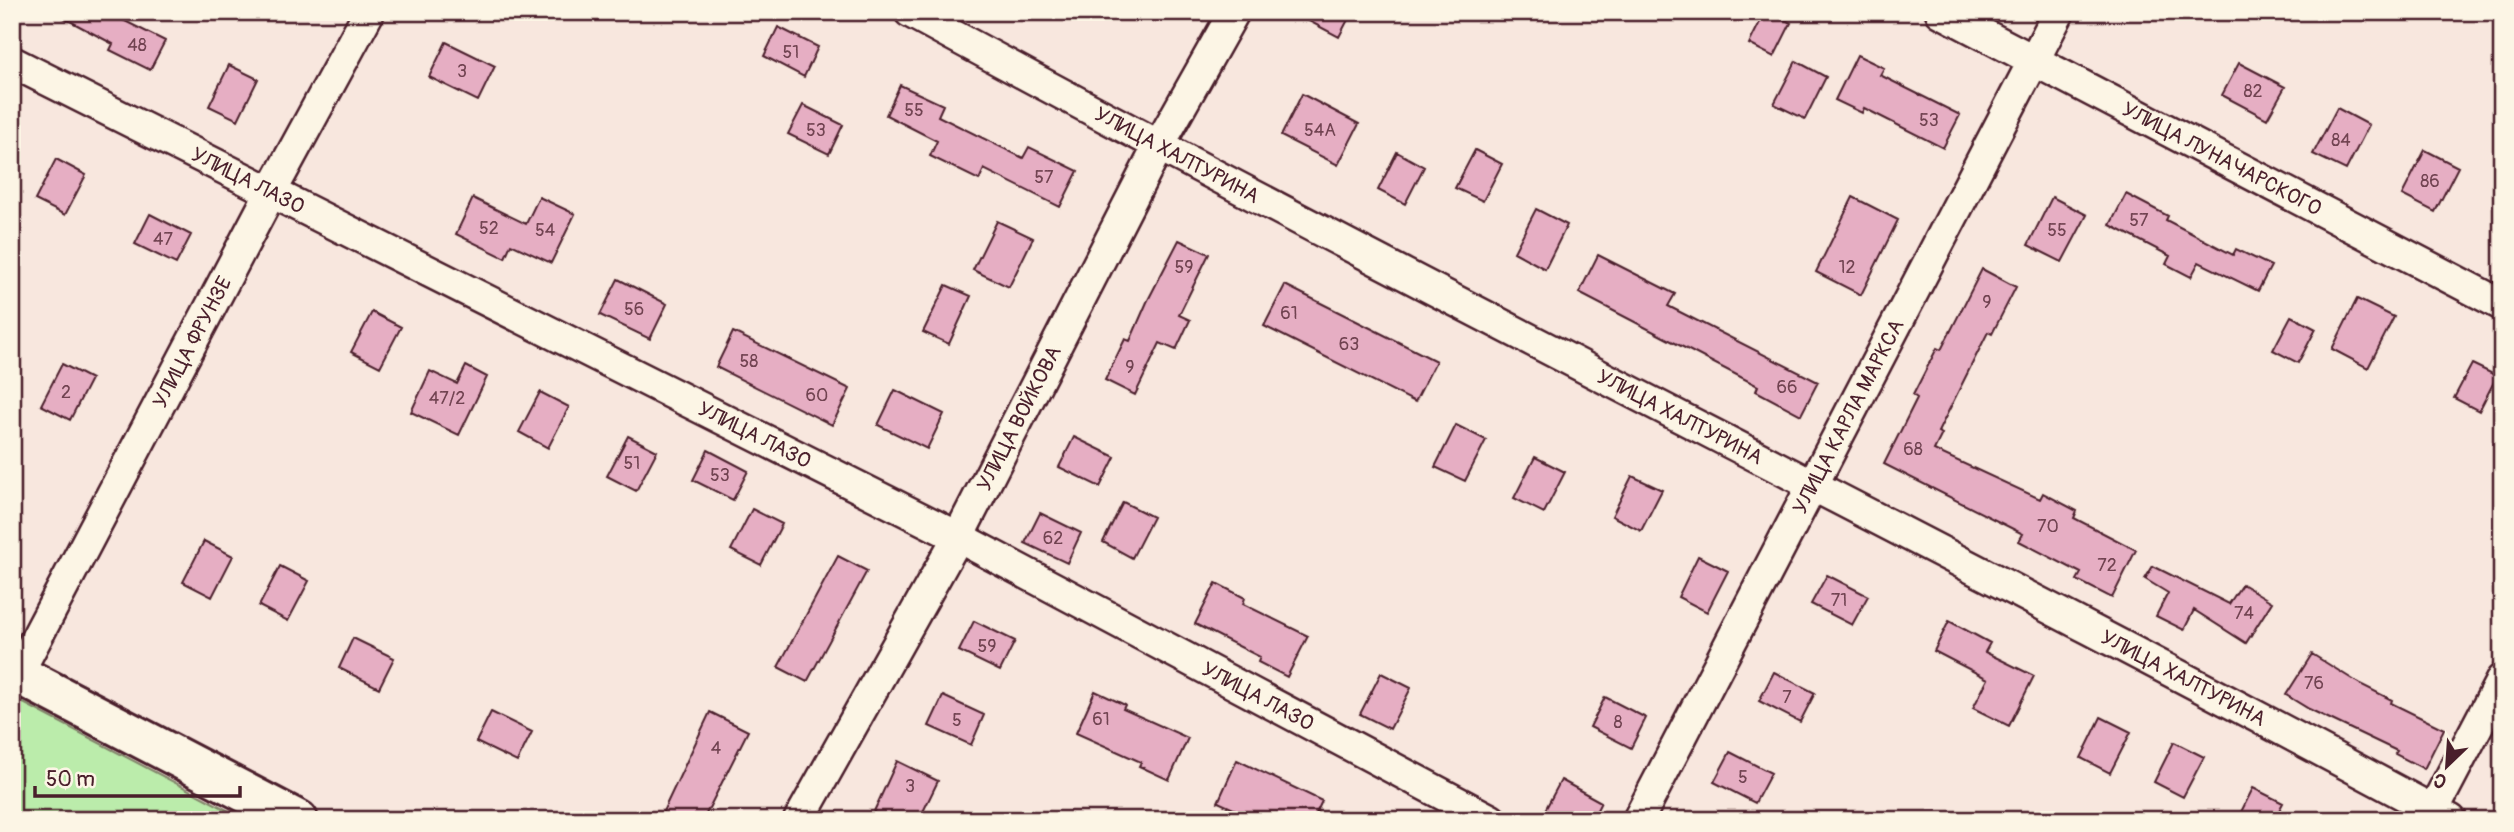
<svg xmlns="http://www.w3.org/2000/svg" width="2514" height="832" font-family="Pangolin,sans-serif">
<rect width="100%" height="100%" fill="#f8e7de"/>
<filter id="ink" filterUnits="userSpaceOnUse"><feTurbulence type="fractalNoise" baseFrequency=".0143" numOctaves="2"/><feDisplacementMap in="SourceGraphic" scale="14" xChannelSelector="R" yChannelSelector="G"/><feConvolveMatrix kernelMatrix="1 2 1 2 8 2 1 2 1" color-interpolation-filters="sRGB"/></filter>
<g filter="url(#ink)">
<!-- green -->
<path fill="#bbecab" stroke="#82866b" stroke-width="2" d="M12,697L246,820H12Z"/>
<!-- building -->
<path fill="#e6aec3" stroke="#4a1f2b" stroke-width="2" d="M53,12H107L165,41L150,70L110,50L113,44Z
M1292,12H1352L1339,37Z
M1765,12H1770L1791,23L1774,57L1749,44Z
M778,27L818,47L804,77L764,56Z
M446,42L495,66L478,101L429,77Z
M1857,55L1884,68L1880,75L1960,115L1943,148L1864,108L1862,113L1835,100Z
M1796,61L1826,77L1805,119L1774,104Z
M2239,63L2285,87L2267,119L2222,95Z
M229,65L258,79L238,120L209,106Z
M900,85L943,105L938,116L1023,158L1029,147L1078,171L1060,207L984,169L979,180L930,156L937,141L886,115Z
M1302,94L1359,124L1338,165L1281,136Z
M803,105L843,125L829,154L788,134Z
M2337,108L2369,125L2346,170L2313,154Z
M1475,150L1502,164L1483,201L1455,188Z
M2425,150L2458,167L2435,212L2402,195Z
M1397,152L1424,167L1405,204L1378,190Z
M56,159L86,175L65,215L35,200Z
M2126,194L2168,216L2166,220L2233,255L2236,249L2271,266L2258,291L2199,262L2191,277L2166,264L2170,256L2110,225Z
M539,197L575,214L551,263L511,244L505,258L456,234L473,198L526,224Z
M1853,197L1898,220L1861,295L1816,272Z
M2052,197L2087,215L2062,262L2028,245Z
M1536,209L1567,225L1545,269L1514,252Z
M150,214L191,235L176,264L135,244Z
M997,221L1033,238L1009,287L973,270Z
M1179,240L1209,254L1179,315L1190,320L1176,350L1160,343L1135,395L1105,380L1125,339L1130,341L1147,302Z
M1598,255L1675,294L1668,306L1818,382L1801,415L1756,391L1758,386L1579,293Z
M1982,269L2016,287L1992,334L1988,332L1938,432L1942,434L1934,450L2040,499L2043,493L2077,511L2074,518L2136,550L2112,598L2077,580L2081,573L2019,541L2023,534L1884,464L1917,398L1913,395L1937,348L1941,350Z
M618,279L667,304L650,339L600,315Z
M946,285L971,296L949,344L923,332Z
M1285,285L1436,361L1415,402L1264,326Z
M2357,299L2394,317L2368,368L2332,349Z
M372,312L401,327L380,367L351,352Z
M2291,316L2316,329L2298,363L2273,350Z
M733,332L850,389L832,425L716,367Z
M62,364L91,379L70,420L41,405Z
M2472,364L2497,376L2479,411L2454,398Z
M466,366L487,377L459,435L411,412L430,371L457,384Z
M895,390L944,414L927,449L878,425Z
M540,392L569,407L548,448L519,432Z
M1456,425L1486,440L1465,481L1435,467Z
M628,436L657,451L636,491L607,476Z
M1074,437L1115,457L1100,487L1059,467Z
M708,450L748,471L733,500L693,480Z
M1535,457L1565,472L1544,513L1514,498Z
M1632,476L1662,490L1641,531L1612,516Z
M1123,502L1153,517L1132,558L1103,542Z
M752,509L782,524L761,565L731,550Z
M1040,513L1081,533L1067,563L1025,543Z
M204,541L233,556L212,597L183,582Z
M838,556L867,571L807,682L778,667Z
M1698,556L1728,571L1707,612L1678,597Z
M280,566L309,581L288,621L259,606Z
M2153,566L2229,604L2242,584L2272,602L2246,643L2194,610L2184,630L2156,616L2168,593L2145,579Z
M1827,575L1868,596L1852,625L1811,604Z
M1216,583L1245,598L1243,604L1308,636L1287,677L1258,662L1260,657L1195,624Z
M974,621L1015,641L1000,671L959,651Z
M1949,621L1990,643L1985,652L2034,676L2009,726L1973,708L1988,679L1934,651Z
M353,638L394,658L379,688L339,668Z
M2312,654L2360,684L2392,700L2391,703L2444,729L2424,769L2395,754L2397,751L2309,709L2286,695Z
M1774,672L1815,693L1800,722L1759,701Z
M1381,673L1411,688L1390,729L1360,714Z
M1095,691L1125,705L1123,709L1188,738L1169,780L1139,766L1141,762L1076,733Z
M943,696L984,715L971,745L929,726Z
M1605,697L1646,718L1631,748L1590,727Z
M491,712L532,732L517,762L476,742Z
M710,712L748,731L703,820H659Z
M2101,717L2131,732L2110,773L2081,758Z
M2174,742L2204,757L2183,797L2154,782Z
M1730,752L1771,773L1755,803L1714,782Z
M1237,760L1322,801L1313,820H1258L1218,802Z
M897,761L938,781L919,820H870Z
M1561,780L1601,802L1592,820H1564L1545,810Z
M2253,788L2283,803L2274,820H2237Z"/>
<g fill="none" stroke-linecap="round" stroke-linejoin="round">
<defs>
<g id="street">
<path id="s1" d="M910,12C1419,289 1940,545 2451,820"/>
<path id="s2" d="M1941,12L2502,305"/>
<path id="s3" d="M12,62L958,537L1491,820"/>
<path id="s4" d="M18,673L271,192L369,12"/>
<path id="s5" d="M799,820L958,537L1158,147L1234,12"/>
<path id="s6" d="M1638,820L2059,12"/>
<path d="M2428,820L2502,679"/>
</g>
<path id="secondary" d="M12,671L298,820"/>
</defs>
<!-- street casing -->
<use href="#street" stroke="#4a1f2b" stroke-width="35"/>
<!-- secondary casing -->
<use href="#secondary" stroke="#4a1f2b" stroke-width="44"/>
<!-- street -->
<use href="#street" stroke="#fcf5e5" stroke-width="30"/>
<!-- secondary -->
<use href="#secondary" stroke="#fcf5e5" stroke-width="38"/>
</g>
</g>
<g text-anchor="middle" stroke-width="5" stroke-linejoin="round" paint-order="stroke">
<!-- number labels -->
<g font-size="18" fill="#714351">
<text x="137" y="51">48</text>
<text x="791" y="58">51</text>
<text x="462" y="77">3</text>
<text x="2253" y="97">82</text>
<text x="914" y="116">55</text>
<text x="1929" y="126">53</text>
<text x="816" y="136">53</text>
<text x="1320" y="136">54А</text>
<text x="2341" y="146">84</text>
<text x="1044" y="183">57</text>
<text x="2430" y="187">86</text>
<text x="2139" y="226">57</text>
<text x="489" y="234">52</text>
<text x="545" y="236">54</text>
<text x="2057" y="236">55</text>
<text x="163" y="245">47</text>
<text x="1184" y="273">59</text>
<text x="1847" y="273">12</text>
<text x="1987" y="308">9</text>
<text x="634" y="315">56</text>
<text x="1289" y="319">61</text>
<text x="1349" y="350">63</text>
<text x="749" y="367">58</text>
<text x="1130" y="373">9</text>
<text x="1787" y="393">66</text>
<text x="66" y="398">2</text>
<text x="817" y="401">60</text>
<text x="447" y="404">47/2</text>
<text x="1913" y="455">68</text>
<text x="632" y="469">51</text>
<text x="720" y="481">53</text>
<text x="2048" y="532">70</text>
<text x="1053" y="544">62</text>
<text x="2107" y="571">72</text>
<text x="1839" y="606">71</text>
<text x="2244" y="619">74</text>
<text x="987" y="652">59</text>
<text x="2314" y="689">76</text>
<text x="1787" y="703">7</text>
<text x="1101" y="725">61</text>
<text x="957" y="726">5</text>
<text x="1618" y="728">8</text>
<text x="716" y="754">4</text>
<text x="1743" y="783">5</text>
<text x="910" y="792">3</text>
</g>
<!-- street labels -->
<g font-size="21" fill="#4a1f2b" stroke="#fcf5e5">
<text dy="7" stroke="none"><textPath href="#s1" startOffset="303">УЛИЦА ХАЛТУРИНА</textPath></text>
<text dy="7" stroke="none"><textPath href="#s2" startOffset="317">УЛИЦА ЛУНАЧАРСКОГО</textPath></text>
<text dy="7" stroke="none"><textPath href="#s3" startOffset="264">УЛИЦА ЛАЗО</textPath></text>
<text dy="7" stroke="none"><textPath href="#s4" startOffset="374">УЛИЦА ФРУНЗЕ</textPath></text>
<text dy="7" stroke="none"><textPath href="#s1" startOffset="870">УЛИЦА ХАЛТУРИНА</textPath></text>
<text dy="7" stroke="none"><textPath href="#s6" startOffset="455">УЛИЦА КАРЛА МАРКСА</textPath></text>
<text dy="7" stroke="none"><textPath href="#s5" startOffset="458">УЛИЦА ВОЙКОВА</textPath></text>
<text dy="7" stroke="none"><textPath href="#s3" startOffset="831">УЛИЦА ЛАЗО</textPath></text>
<text dy="7" stroke="none"><textPath href="#s1" startOffset="1437">УЛИЦА ХАЛТУРИНА</textPath></text>
<text dy="7" stroke="none"><textPath href="#s3" startOffset="1398">УЛИЦА ЛАЗО</textPath></text>
</g>
</g>
<!-- margin -->
<rect width="2514" height="832" fill="none" stroke="#fcf5e5" stroke-width="42"/>
<rect x="21" y="21" width="2472" height="790" fill="none" stroke="#4a1f2b" stroke-width="2.5" filter="url(#ink)"/>
<!-- north arrow -->
<g transform="translate(2447 766) rotate(205)" stroke="#fcf5e5" stroke-width="5" paint-order="stroke">
<path d="M0-5L12 26L0 18L-12 26Z" fill="#4a1f2b"/>
<text y="-10" font-size="19" font-weight="bold" text-anchor="middle" fill="#4a1f2b">С</text>
</g>
<!-- scale -->
<path d="M35 786v10h205v-10" fill="none" stroke="#4a1f2b" stroke-width="3.5"/>
<text x="46" y="786" font-size="21" fill="#4a1f2b" stroke="#fcf5e5" stroke-width="5" paint-order="stroke">50 m</text>
</svg>
